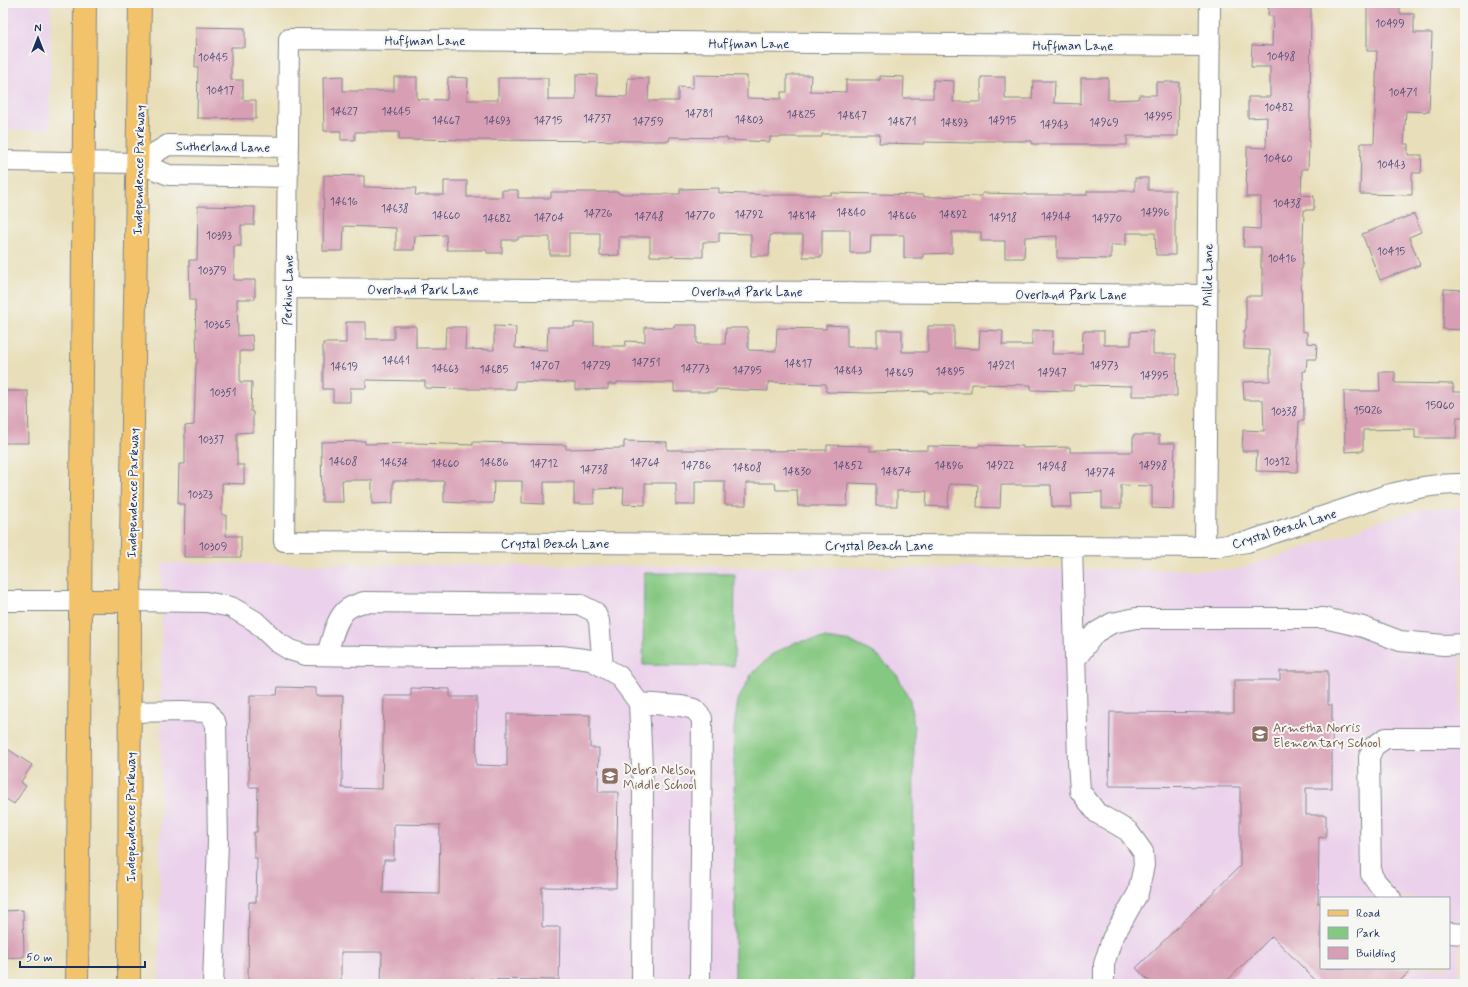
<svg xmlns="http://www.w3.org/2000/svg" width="1468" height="987" font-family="Mynerve,sans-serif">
<rect width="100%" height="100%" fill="#f6f6f2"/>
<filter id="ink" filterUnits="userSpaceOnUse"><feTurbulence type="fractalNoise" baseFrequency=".025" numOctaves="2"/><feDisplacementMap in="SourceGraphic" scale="8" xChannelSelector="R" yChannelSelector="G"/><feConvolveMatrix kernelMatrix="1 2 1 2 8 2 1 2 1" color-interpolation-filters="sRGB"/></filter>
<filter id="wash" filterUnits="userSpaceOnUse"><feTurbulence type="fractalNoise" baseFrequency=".012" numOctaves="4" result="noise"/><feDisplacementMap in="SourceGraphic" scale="16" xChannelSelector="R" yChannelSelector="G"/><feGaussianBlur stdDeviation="0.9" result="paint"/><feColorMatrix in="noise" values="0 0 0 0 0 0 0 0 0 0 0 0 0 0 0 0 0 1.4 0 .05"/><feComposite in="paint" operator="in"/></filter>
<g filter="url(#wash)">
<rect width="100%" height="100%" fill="#e8dfba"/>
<!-- built -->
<path fill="#ebd1eb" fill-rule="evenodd" d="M3,3H51L50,130H3Z
M1425,508H1462L1459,984H159L162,563L1235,570L1281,556L1377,522ZM1321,898H1449V968H1321Z"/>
<!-- green -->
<path fill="#85c881" stroke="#507c70" d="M644,573L735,574L734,666L643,665Z
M824,638L852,642L877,655L897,675L910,700L914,728L913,984H735L734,728L738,700L751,675L771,655L796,642Z"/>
<g id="blocks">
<!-- building -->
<path fill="#d89eb4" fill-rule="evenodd" d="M1269,3H1311L1310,117L1308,169H1302L1301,195L1314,196V210H1304L1302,269H1301L1302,331L1307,332V343L1317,344L1316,359H1307L1306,371H1303L1304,421H1299L1297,472L1256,471L1257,451H1242L1243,430L1264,431L1263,400H1244L1243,382L1270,381V350L1244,349V330H1246V296H1262V268H1261V247H1243L1244,228L1260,229L1261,197H1246L1247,147L1266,148L1267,117L1248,118V97H1270V67H1251L1252,45L1272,46L1273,16H1268Z
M1367,3H1400V14H1414V33H1432L1429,112L1406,111L1404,144H1408V155H1422L1421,173H1412V195L1360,194L1361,143H1374L1377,51H1367Z
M196,27L245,28V47H231V80H243V100H256V119L197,118L198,67H195Z
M576,74L597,75V96L627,97L628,78H649L648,101H678V87L693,88V75L747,76V98L781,99V92H787V75H811L810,91L846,92V80H880V76L904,77L903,98H933V80L954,81L953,102H981V77H1005V99H1032L1033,81H1055L1054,103L1081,104V78H1108V100L1138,99L1139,95H1156V82H1179L1178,136H1127V145H1082V144H1032V141H974V143L924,142V144L879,143L880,134H822V137H770V142L727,140V138L670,137L669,141L466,140L417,139V140H399V132H355V140H341V131H324L323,77L343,76V91H394V77H417V99L447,100L448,77L468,78L467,100H498V78H548V100H576Z
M324,175L364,176V187L416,188L415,195H444V181H467V197H502V190H518V198H551V192H619V194H680V189L719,188V193L771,195H831V193L924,195V197L982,196V193L1026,194V195H1087V191H1135V178H1148V190H1175V255H1156L1155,233H1126V245H1111V259L1057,258V236L1025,237L1024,258H1005V241H981V232H952V253L923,254V258H904V235H871L870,253H850V230H822V257H803V235H770L769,256H751V234L719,233V242H703V257L650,256V237H619V255L600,256V233H569V255H550V237H518V240H502V253H487V250H447L446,235L415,236L414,250H396V228L344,226L343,251H323Z
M198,206L255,207L254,225H241V246H234V280H255V299H237L238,336L252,335L253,351H240V382H252L251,412H253V432L237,433V465H244V484L222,483V515H226V536H241V557H184L185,504H178L179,464H185V426L194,425L196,363H197L195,300H190L189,260H197Z
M1414,214L1421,232L1409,237L1420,265L1380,280L1362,234Z
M1444,289L1465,290V330L1443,329Z
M346,322H366V339H394V326H416V348H445L446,327H466L465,349L494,350V326L516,327L515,348L547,350L548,327H574V323H594V346H625L626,341L645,342V327L674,328V325H697V344H725L726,328H748V350L776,351L777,328L826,329V325L847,326V347H877V330H902V352H928V326H954V348L979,349L980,330L1003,331L1002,345H1032V330L1053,331L1052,354H1082L1083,331H1104V345H1131V332L1153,331V354H1176L1177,396H1132V386L1074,385L1073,391L1031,390V385L971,384V393H928V391L869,393L826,392V384L768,382V391L716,389V392H674V383L617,382V384H608V389L575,390V383L515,381V389H464L425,388V381L366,380V388H350V402H333V389H323V343H346Z
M1379,372H1395V383L1453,384V392H1465V417H1457L1456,438H1415V429L1363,430V451L1345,452L1344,391H1380Z
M3,391H28L29,443H3Z
M1133,435H1159V443H1175L1173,509L1152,508V486L1121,485V508H1102V492L1071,493L1072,507H1052L1051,485H1001L1000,508L977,507L978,485L949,484L948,507L926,506L927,491H897V506H876V484L848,483L847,506H798L797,490H776L775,483H746V505H725V481H695V505H676V483H645V505L623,504L624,488L594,489V504H574V482H544V504L522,503V481H494L493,503H463L444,502V481H393V503L372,504V480H342L343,502H322L321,442L365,441V444L416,443L473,445V442L516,443V444L566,445V449L624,448V441L667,442V450H768V451L827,450V445L870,446V451L928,450V446L978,447L979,445L1023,446V448L1070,447V452H1133Z
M1280,671H1328V705H1332V788H1306V815H1326V838L1319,837L1318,904L1321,901V968H1413L1397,984H1319L1272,936L1224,984H1152L1136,968L1240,866V787L1109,786L1110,712L1234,713V680H1280Z
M278,687L316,688V696H343L342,788L382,789L384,696H411V688L450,689V697H477L476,765L507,766V714L590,715V748H599L598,792H618L616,888L542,887V927H560L559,980L458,979V984H381L382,952H341V984H248L249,902H256L257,858H254V832H257L258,787H249L250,695H277ZM394,824L440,825L439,894L383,893L384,860H394Z
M3,746L32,765L21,782L26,786L14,804L3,797Z
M23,910L24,957L3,958V911Z"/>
</g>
</g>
<g filter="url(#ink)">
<use href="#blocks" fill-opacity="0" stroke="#82878c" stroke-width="1"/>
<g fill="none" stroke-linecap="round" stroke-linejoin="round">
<defs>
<path id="minor" d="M1210,46L289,39L284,541L1215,547L1247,542L1387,495C1413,488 1438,483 1465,484
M3,161L138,163L169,175L288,177
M138,163L168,145L288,147
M287,288L1207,295
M1072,546L1078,761L1080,791L1097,813L1128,831L1143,852L1144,865L1138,893L1112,939L1104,964V984
M1205,547L1210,3
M3,601H80
M130,601L206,602L231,607L255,621L277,642L290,650L306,655L434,657L561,656L591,660L619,676L639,703L643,788L642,984
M327,655C331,641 335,622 345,611C350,606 358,604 364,602L579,604L595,612L599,621L603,667
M1075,660L1095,633L1112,623L1136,618H1324L1363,627L1400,641L1444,645L1465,644
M639,703L681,706L694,709L702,718L700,978L698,984
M130,712L181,711L208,712L216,724L218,841L213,984
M1391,898L1377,883L1371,874L1369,757L1374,746L1386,738H1465
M1449,933L1465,934"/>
<path id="major" d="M80,601H130
M77,984L85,3
M129,984L130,601L140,3"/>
</defs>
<!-- minor casing -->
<use href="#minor" stroke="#82878c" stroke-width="22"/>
<!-- major casing -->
<use href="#major" stroke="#82878c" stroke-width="24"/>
<!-- minor -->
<use href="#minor" stroke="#fff" stroke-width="20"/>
<!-- major -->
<use href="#major" stroke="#f2c36a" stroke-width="22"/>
</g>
</g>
<!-- icons -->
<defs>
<symbol id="school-square" viewBox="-11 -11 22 22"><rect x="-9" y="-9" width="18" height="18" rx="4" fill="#8d6e63" stroke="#f6f6f2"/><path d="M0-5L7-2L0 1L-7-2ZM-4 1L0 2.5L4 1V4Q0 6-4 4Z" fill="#fff"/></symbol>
</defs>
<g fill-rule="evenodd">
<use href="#school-square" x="1250" y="724" width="20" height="20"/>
<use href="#school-square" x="600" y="766" width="20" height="20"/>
</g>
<g text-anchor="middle" stroke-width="4" stroke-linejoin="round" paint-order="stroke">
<!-- number labels -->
<g font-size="11" fill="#4a4b74">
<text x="1390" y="27">10499</text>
<text x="1281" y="60">10498</text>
<text x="213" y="61">10445</text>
<text x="220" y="94">10417</text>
<text x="1403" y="96">10471</text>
<text x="1279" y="111">10482</text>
<text x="344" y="115">14627</text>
<text x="396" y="115">14645</text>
<text x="699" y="117">14781</text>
<text x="801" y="118">14825</text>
<text x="852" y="119">14847</text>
<text x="1158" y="120">14995</text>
<text x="597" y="122">14737</text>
<text x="749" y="123">14803</text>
<text x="446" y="124">14667</text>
<text x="497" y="124">14693</text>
<text x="548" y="124">14715</text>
<text x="1002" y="124">14915</text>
<text x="648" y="125">14759</text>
<text x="902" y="125">14871</text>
<text x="954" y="126">14893</text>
<text x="1104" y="126">14969</text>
<text x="1054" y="128">14943</text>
<text x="1278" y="162">10460</text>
<text x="1391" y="168">10443</text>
<text x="344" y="205">14616</text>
<text x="1287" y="207">10438</text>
<text x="395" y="212">14638</text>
<text x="851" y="216">14840</text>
<text x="1155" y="216">14996</text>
<text x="598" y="217">14726</text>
<text x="749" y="218">14792</text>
<text x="953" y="218">14892</text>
<text x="446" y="219">14660</text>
<text x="700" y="219">14770</text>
<text x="802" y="219">14814</text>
<text x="902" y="219">14866</text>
<text x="649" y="220">14748</text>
<text x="1056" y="220">14944</text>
<text x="549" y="221">14704</text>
<text x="1003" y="221">14918</text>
<text x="497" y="222">14682</text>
<text x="1107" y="222">14970</text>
<text x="219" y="239">10393</text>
<text x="1391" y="255">10415</text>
<text x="1282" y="262">10416</text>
<text x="212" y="274">10379</text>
<text x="217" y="328">10365</text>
<text x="396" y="364">14641</text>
<text x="646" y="366">14751</text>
<text x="798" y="367">14817</text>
<text x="545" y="369">14707</text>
<text x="596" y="369">14729</text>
<text x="1001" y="369">14921</text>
<text x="1104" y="369">14973</text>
<text x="344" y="370">14619</text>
<text x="445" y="372">14663</text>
<text x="695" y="372">14773</text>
<text x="494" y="373">14685</text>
<text x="747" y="374">14795</text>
<text x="848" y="374">14843</text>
<text x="950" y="375">14895</text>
<text x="899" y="376">14869</text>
<text x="1052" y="376">14947</text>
<text x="1154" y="379">14995</text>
<text x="223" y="396">10351</text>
<text x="1440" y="409">15060</text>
<text x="1368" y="414">15026</text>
<text x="1284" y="415">10338</text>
<text x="211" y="443">10337</text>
<text x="343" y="465">14608</text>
<text x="1277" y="465">10312</text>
<text x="394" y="466">14634</text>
<text x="494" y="466">14686</text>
<text x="645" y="466">14764</text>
<text x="445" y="467">14660</text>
<text x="544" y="467">14712</text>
<text x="696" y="469">14786</text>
<text x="848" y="469">14852</text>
<text x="949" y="469">14896</text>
<text x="1000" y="469">14922</text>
<text x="1153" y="469">14998</text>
<text x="1052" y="470">14948</text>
<text x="747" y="471">14808</text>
<text x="594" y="473">14738</text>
<text x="797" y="475">14830</text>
<text x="896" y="475">14874</text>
<text x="1100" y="476">14974</text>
<text x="200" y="498">10323</text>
<text x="213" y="550">10309</text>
</g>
<!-- street labels -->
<g font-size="13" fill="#1b2f5e" stroke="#f6f6f2">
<text x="425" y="45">Huffman Lane</text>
<text x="749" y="48">Huffman Lane</text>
<text x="1073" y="50">Huffman Lane</text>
<text transform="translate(223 146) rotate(1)" y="5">Sutherland Lane</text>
<text transform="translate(138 170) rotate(-89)" y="5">Independence Parkway</text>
<text transform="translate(1207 275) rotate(-89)" y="5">Millie Lane</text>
<text x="423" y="294">Overland Park Lane</text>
<text transform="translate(287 290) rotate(-89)" y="5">Perkins Lane</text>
<text x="747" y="296">Overland Park Lane</text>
<text x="1071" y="299">Overland Park Lane</text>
<text transform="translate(132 493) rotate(-89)" y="5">Independence Parkway</text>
<text transform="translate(1284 528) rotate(-17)" y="5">Crystal Beach Lane</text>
<text x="555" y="548">Crystal Beach Lane</text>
<text x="879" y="550">Crystal Beach Lane</text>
<text transform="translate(130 817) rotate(-90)" y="5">Independence Parkway</text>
</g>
<!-- education labels -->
<g font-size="13" fill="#785e54" stroke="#f6f6f2" text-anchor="start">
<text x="1273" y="732">Armetha Norris<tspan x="1273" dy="15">Elementary School</tspan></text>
<text x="623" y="774">Debra Nelson<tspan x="623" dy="15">Middle School</tspan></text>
</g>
</g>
<!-- margin -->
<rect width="1468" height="987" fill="none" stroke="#f6f6f2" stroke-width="16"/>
<!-- legend -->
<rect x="1320" y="897" width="130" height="72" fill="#f6f6f2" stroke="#9ea6b7"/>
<rect x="1328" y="910" width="20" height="6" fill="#f2c36a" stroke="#9ea6b7"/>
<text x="1356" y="917" font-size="12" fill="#1b2f5e">Road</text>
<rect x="1328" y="927" width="20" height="12" fill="#85c881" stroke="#9ea6b7"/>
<text x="1356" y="937" font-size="12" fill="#1b2f5e">Park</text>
<rect x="1328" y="947" width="20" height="12" fill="#d89eb4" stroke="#9ea6b7"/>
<text x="1356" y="957" font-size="12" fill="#1b2f5e">Building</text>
<!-- north arrow -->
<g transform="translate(38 38)" stroke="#f6f6f2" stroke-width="3" paint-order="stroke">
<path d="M0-3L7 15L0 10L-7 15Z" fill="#1b2f5e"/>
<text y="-6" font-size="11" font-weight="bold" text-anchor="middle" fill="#1b2f5e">N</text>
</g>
<!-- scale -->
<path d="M20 961v6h125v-6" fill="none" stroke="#1b2f5e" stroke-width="2"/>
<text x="26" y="961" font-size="12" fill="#1b2f5e" stroke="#f6f6f2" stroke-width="3" paint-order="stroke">50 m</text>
</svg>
